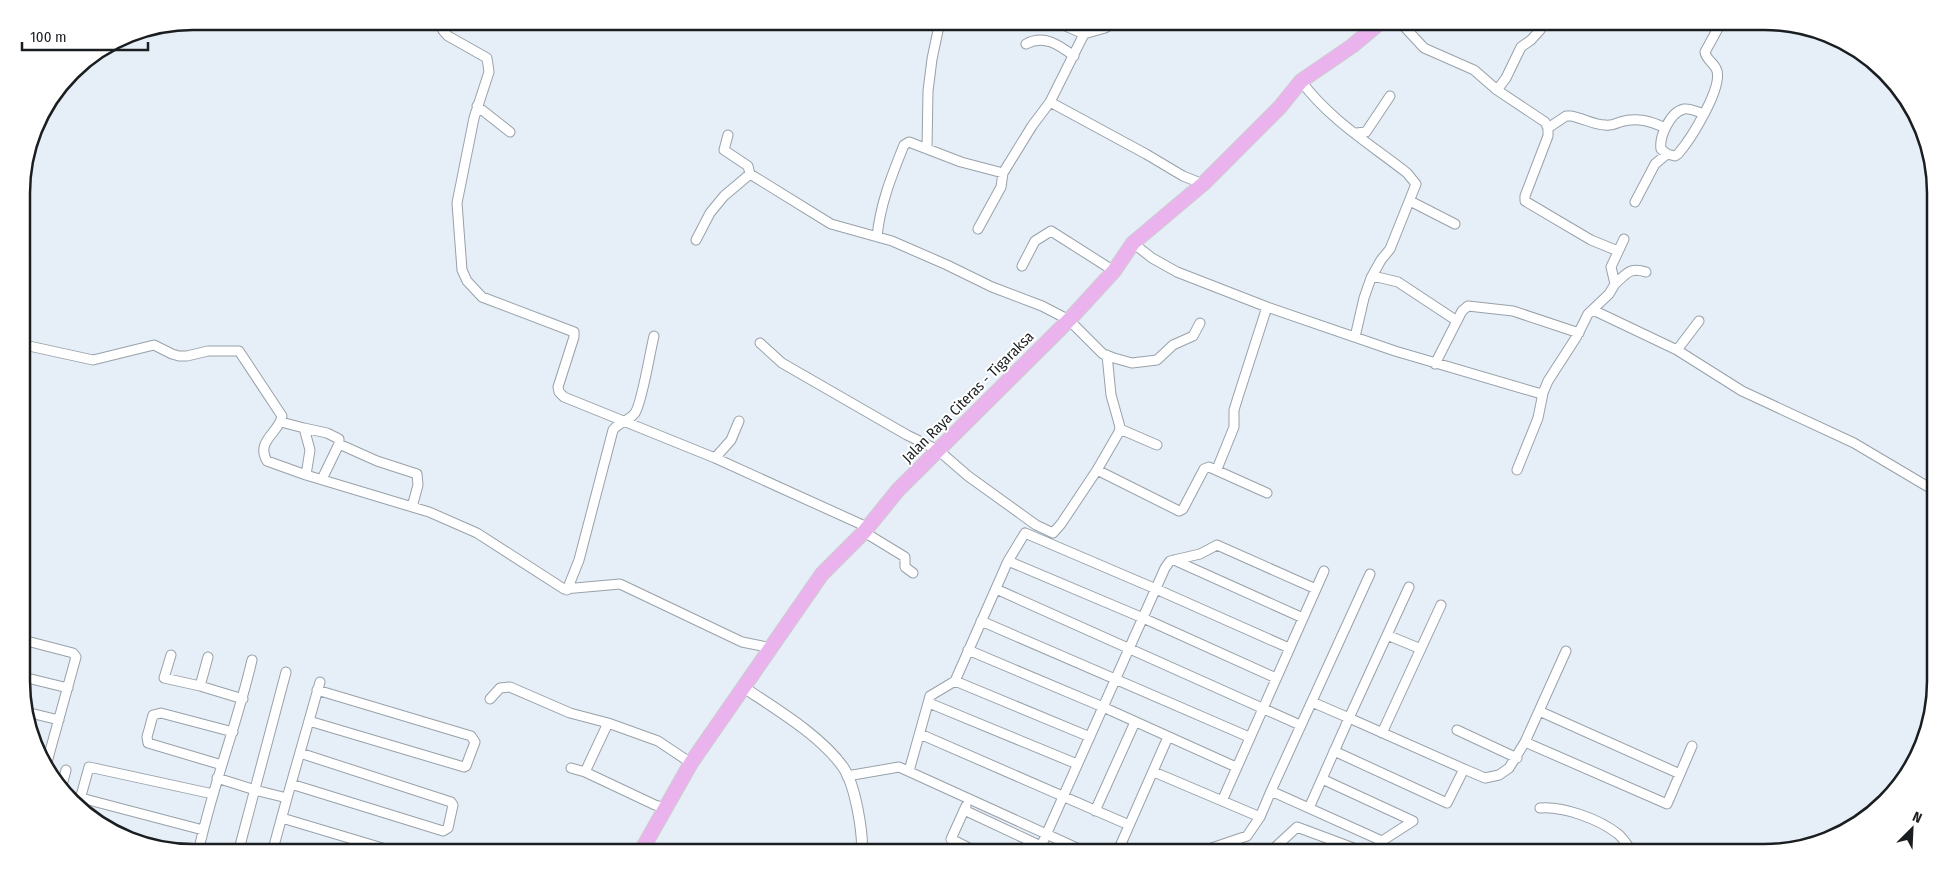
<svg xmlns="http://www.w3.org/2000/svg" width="1957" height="874" font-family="'Fira Sans Condensed',sans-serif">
<rect width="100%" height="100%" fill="#e6eff8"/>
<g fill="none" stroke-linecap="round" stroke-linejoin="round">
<defs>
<path id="minor" d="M442,21C440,28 443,31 448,36L487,58L489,72L474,118L457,203L462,270L467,281L482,297L574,332V337L558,387L559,392L564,397L715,458L867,527
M1054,21L1084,34
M1146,21L1150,23L1154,21
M1399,21L1424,48L1474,70L1497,90L1545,122L1548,128V136L1525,196V201L1591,240L1618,251
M1026,44C1044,34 1059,45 1074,56
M1301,81C1329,119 1370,144 1407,173L1416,184L1390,249L1381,260L1371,278L1364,298L1355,337
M1497,90L1506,78L1521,47L1531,40L1540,30L1545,21
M1050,102L1146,154L1183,176L1203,184
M477,106L510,132
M1548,128L1566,116H1571C1583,118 1594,125 1605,125C1611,126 1615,124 1620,122C1637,117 1651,121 1665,128
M1356,133L1366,132L1390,96
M728,135L724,150L748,166L750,174
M927,149L928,91L932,59L940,21
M1667,154L1661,149C1659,137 1670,112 1684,109C1690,108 1698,112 1704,114
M1410,201L1455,224
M1635,202L1655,164L1667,154L1675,156L1678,154C1691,139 1722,89 1717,71C1715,63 1706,60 1705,52L1722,21
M978,229L1001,187L1003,173L1032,126L1050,102L1084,34L1105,28L1116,21
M877,237C880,204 892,175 904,145L909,142L961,162L1003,173
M696,240L710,213L724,196L750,174L831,224L892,241L947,265L992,287L1042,306L1069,320L1103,354L1114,358L1132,363L1157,360L1173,345L1193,336L1200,323
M1133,243L1152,258L1177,272L1267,307L1395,351L1538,393H1543
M1022,266L1035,241L1051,231L1114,271
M1373,276L1398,282L1457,321
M1615,284C1627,273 1630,267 1646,272
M1593,310L1677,350L1742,391L1854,443L1935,491
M760,343L782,363L907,435L938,450L968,476L1036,525L1053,533L1061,524L1097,470L1119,432L1120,427L1111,395L1107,355
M22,347L29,346L93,360L154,345L172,354L179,356H187L208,351H239L282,416C280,432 255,441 267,461L306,475L429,512L477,533L564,589L620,584L742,642L772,648
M1677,350L1699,321
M1435,364L1462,311L1468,306L1513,311L1579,333
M281,422L304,428L310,450L306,475
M304,428L327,433L339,439V444L322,479
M1120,429L1157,445
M339,444L377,461L417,474L418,485L412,507
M715,458L731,440L739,421
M1217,469L1234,427V410L1238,397L1267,307
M1097,470L1179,511L1183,509L1204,469L1209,467L1267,493
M1517,470L1538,418L1543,393L1548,381L1577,336L1588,314L1609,294L1615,284L1611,267L1624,239
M864,532L905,557V567L913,573
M1174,560L1303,618
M1008,561L1143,618L1276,678
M996,589L1300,725
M567,590L579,560L613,430C619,422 629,421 635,413C642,403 650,352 654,336
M981,621L1249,737
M1387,635L1421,649
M23,640L73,653L76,657L47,762
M968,650L1103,707L1236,767
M171,655L164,678L200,686L243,699
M23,677L68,688
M955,681L1008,561L1025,533L1156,589L1289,648
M200,686L208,657
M490,699L500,688L510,687L570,713L608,723L658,741L691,763
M1312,702L1349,718L1409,587
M929,703L1077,764
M1539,711L1680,774
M26,712L59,720
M309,721L464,767L466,766L475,742L471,736L317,690
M1457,730L1517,758
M1382,733L1441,605
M920,734L1129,825
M1525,742L1667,804L1692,746
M222,765L148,743L147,737L153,715L161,713L233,732
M571,768L585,772L655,805L666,808
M1464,769L1485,778L1499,775L1509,768L1525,742L1566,651
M909,771L930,696L955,681L1090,737
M585,772L608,723
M1154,772L1260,817L1247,836L1197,853
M847,776L899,767L1088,853
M217,778L255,790L287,798L320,682
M291,784L443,831L448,828L453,805L451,802L300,753
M61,789L66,770
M1271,791L1370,574
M81,798L203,830
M1222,801L1324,571
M79,803L89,767L213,794
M966,806L951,839L979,853
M1309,808L1349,718L1464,769L1447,803L1334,751
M1540,808C1563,806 1599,819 1618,834C1624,839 1628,846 1632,852
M964,810L1041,846
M1095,811L1135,722
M1260,817L1271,791L1382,841L1413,821L1322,779
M282,818L399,853
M198,853C212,787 237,725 252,660
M238,853L286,672
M272,853L287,798
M1038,853L1165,568L1170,561L1200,554L1217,545L1316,589
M1117,853L1168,737
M1269,853L1297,827L1364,852"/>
<path id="tertiary" d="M743,687C776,709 820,735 843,767C855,784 863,831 862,853"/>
<path id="primary" d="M640,853L691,763L822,574L864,532L898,490L1069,320L1114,271L1133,243L1203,184L1280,107L1301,81L1352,46L1382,21"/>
</defs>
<!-- minor casing -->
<use href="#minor" stroke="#98a1a9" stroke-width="11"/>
<!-- tertiary casing -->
<use href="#tertiary" stroke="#98a1a9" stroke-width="12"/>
<!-- primary casing -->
<use href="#primary" stroke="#cdcece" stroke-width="16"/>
<!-- minor -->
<use href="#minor" stroke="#fff" stroke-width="9"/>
<!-- tertiary -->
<use href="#tertiary" stroke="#fff" stroke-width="10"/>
<!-- primary -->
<use href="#primary" stroke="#eab3ee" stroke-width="14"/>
</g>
<g text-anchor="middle" stroke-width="4" stroke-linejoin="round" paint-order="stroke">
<!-- street labels -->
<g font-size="15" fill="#1b1e21" stroke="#fff">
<text transform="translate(968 397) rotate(-45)" y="5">Jalan Raya Citeras - Tigaraksa</text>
</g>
</g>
<!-- crop -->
<path d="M0 0H1957V874H0ZM193 30H1764A163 163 0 0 1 1927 193V681A163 163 0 0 1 1764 844H193A163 163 0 0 1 30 681V193A163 163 0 0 1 193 30Z" fill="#fff" fill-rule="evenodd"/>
<path fill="none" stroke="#1b1e21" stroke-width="2.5" d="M193 30H1764A163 163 0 0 1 1927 193V681A163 163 0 0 1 1764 844H193A163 163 0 0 1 30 681V193A163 163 0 0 1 193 30Z"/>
<!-- north arrow -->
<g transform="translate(1912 829) rotate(24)" stroke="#ffffff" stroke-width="4" paint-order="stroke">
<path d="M0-4L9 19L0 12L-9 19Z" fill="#1b1e21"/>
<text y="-8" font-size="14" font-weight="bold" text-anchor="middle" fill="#1b1e21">N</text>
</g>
<!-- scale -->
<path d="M22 42v8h126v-8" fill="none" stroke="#1b1e21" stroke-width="2.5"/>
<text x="30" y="42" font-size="15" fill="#1b1e21" stroke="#ffffff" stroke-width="4" paint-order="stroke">100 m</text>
</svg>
